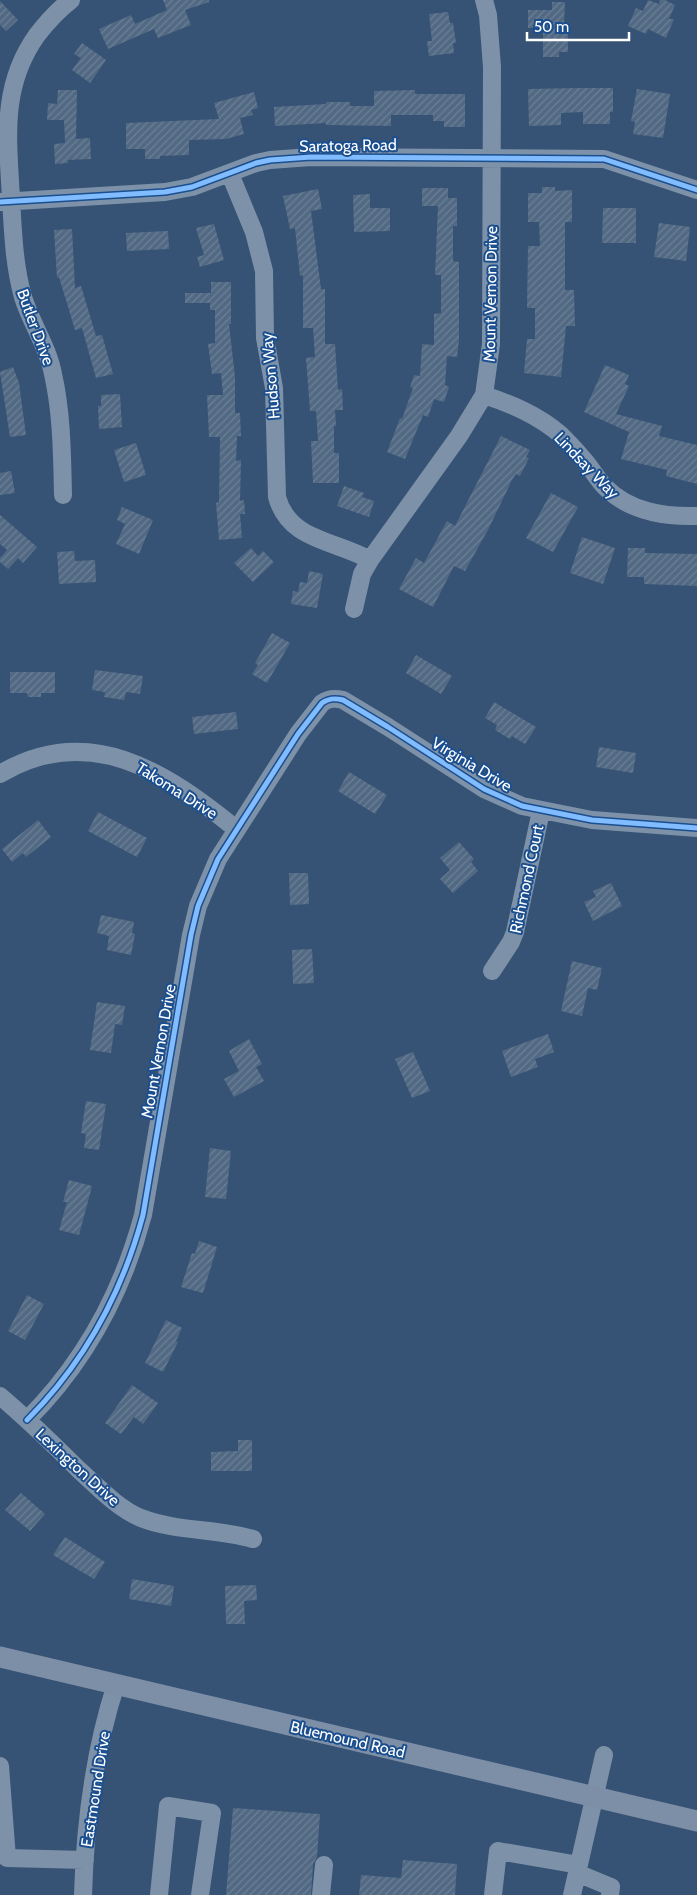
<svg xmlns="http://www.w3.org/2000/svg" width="697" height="1895" font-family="Cabin,sans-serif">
<defs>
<pattern id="building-hatch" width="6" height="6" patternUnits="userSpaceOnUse" patternTransform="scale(1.25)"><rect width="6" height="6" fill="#526984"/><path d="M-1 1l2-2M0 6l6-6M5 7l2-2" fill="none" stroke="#6c8096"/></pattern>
</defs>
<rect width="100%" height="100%" fill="#365274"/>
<!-- building -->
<path fill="url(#building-hatch)" d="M163,0H209V2L185,10L191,25L158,38L154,29L108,49L99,29L131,15L135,24L167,10Z
M648,0L659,4L660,0H665L675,5L669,19H674L666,38L648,29L646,34L628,26L636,8L643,11Z
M0,1L18,20L6,31L0,25Z
M552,2H565L564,24H568V52H559V57H543V28H528V10H552Z
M448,12L450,23H453L456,43H453L454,53L429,56L427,41H432L429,14Z
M82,43L106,60L90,83L72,70L81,58L74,54Z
M578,88H613V112H610V124H583V112L561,113V125L529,126L528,89Z
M637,89L670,94L663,138L633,134L635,122L631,121Z
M58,90H77L76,139L90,138L91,159L68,160V163L55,164L54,144L65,143L64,120H47L48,103L57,104Z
M415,90V94H465V127H444V121H433V115H391V126L326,125V123L275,126L274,107L326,104V102H350V106H374V91Z
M254,92L258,108L251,110L253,115L240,118L244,134L226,139L189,140V155L160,156V159H145V149H126V123L219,119L214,103Z
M542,187H555V191L572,190V222H565V290H574L575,326H566L561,377L524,373L527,339H535V308H527L528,246H540L539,222H528V193H542Z
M422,188H448V198H457V226H453V261L459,262V340L457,357L447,356L445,385L449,387L444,402L434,399L428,417L423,415L405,459L387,452L400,418L402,419L413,388L410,387L414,375L420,376L422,344L434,345V314L441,313V275H435L438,206H422Z
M318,189L322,209L311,211L321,289H325V344H335L338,390L342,389L343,410H335L336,426H334V453H339V483H313L311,441H318L316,411H310L306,358L315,357L313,328H303V275L300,276L295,228L290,229L283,196Z
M370,194V208H390V231L354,232L353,195Z
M603,208H636V243H602Z
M659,223L690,227L686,261L654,257Z
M214,224L224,260L200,267L197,257L204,255L196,228Z
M72,229L75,288L81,286L96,336L102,335L113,374L96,378L82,328L75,330L59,277L57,278L54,230Z
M168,231L169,249L127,251L126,233Z
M211,282H231V324H229L235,377V413H240L241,436H237L236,461L241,460L240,501L244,500L245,514H240L242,538L219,540L216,503L219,502L220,437H209L207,395H223L221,373L212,374L208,344L215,343V310H210V303H185V293H211Z
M605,365L629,375L625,384L629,386L616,414L662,426L659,436L697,445V484L666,476L667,470L621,459L629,432L584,412Z
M13,367L19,383L26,435L10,437L0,372Z
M120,394L122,427L99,429L98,406H101V395Z
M501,436L530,450L526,457L529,458L520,476L516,474L512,480L489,528L465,571L454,566L433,607L399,589L416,558L424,563L447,521L455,526Z
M136,443L146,475L124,482L114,450Z
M11,471L15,493L0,495V473Z
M344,486L364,493L362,497L374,501L369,517L337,506Z
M551,493L578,507L553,552L526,538Z
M122,507L153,520L139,554L116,544L125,524L117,520Z
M0,515L37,547L23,563L18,558L8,569L0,562V558L7,550L0,544Z
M582,537L615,548L603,584L570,573Z
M251,548L258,556L263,551L274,562L253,582L234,563Z
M628,548H645V553L697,554V586L644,584V577H627Z
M74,551L75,561L95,560L96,582L59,584L57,552Z
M309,571L323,574L317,608L291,604L293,591L298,592L300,582L307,583Z
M272,633L290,643L267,683L252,674L258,665L255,663Z
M416,655L452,676L441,694L406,673Z
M95,670L143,676L140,694L126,692L124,700L104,697L105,692L92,690Z
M10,672H55V693H41V697H28L27,693H10Z
M494,702L536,727L525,744L512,736L510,739L495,730L497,725L485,718Z
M236,712L238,729L194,734L192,717Z
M599,747L636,753L633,773L596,767Z
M349,772L387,795L375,814L338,791Z
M98,812L147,838L137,857L88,831Z
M38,820L51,837L26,857L23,853L12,862L2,849Z
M459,842L474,859L471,862L478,871L453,893L440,879L450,870L440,858Z
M289,873H308L309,904L290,905Z
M611,883L622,906L593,921L584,902L596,897L593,891Z
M101,915L134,922L132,933L135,934L131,955L107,950L109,936L97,933Z
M312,949L314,983L293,984L292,950Z
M572,961L602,968L597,990L588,988L582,1016L561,1011Z
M97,1002L125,1006L122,1025L115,1024L111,1053L90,1050Z
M548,1034L554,1052L535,1059L538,1067L511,1077L502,1051Z
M249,1039L262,1064L256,1067L264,1081L234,1097L224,1079L239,1071L229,1051Z
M413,1052L430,1091L412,1098L395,1059Z
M86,1101L106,1104L99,1150L84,1148L86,1134L81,1133Z
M210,1148L231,1151L226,1199L205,1197Z
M69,1180L92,1186L79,1235L59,1230L67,1202H63Z
M199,1241L217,1247L203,1293L181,1287L192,1253L195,1254Z
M27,1295L44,1304L25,1340L8,1331Z
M166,1320L182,1328L176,1341L178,1342L163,1372L145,1363Z
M132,1385L158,1403L143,1424L134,1417L121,1434L105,1423Z
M238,1440H252V1471H211V1452L238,1451Z
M21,1493L45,1514L30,1531L5,1510Z
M65,1537L105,1562L94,1579L53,1555Z
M132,1579L174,1586L171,1606L129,1599Z
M256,1585L257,1600L244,1601L245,1624H226L225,1586Z
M233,1808L320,1814L317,1857L313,1864L311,1895H226Z
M403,1860L457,1864L455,1895H359L361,1875L401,1878Z"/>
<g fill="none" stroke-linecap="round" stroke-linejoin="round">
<!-- minor -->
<path stroke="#7d92a8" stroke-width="18" d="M230,174L254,232L264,271L265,338L274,388L277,497C289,541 335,540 370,560
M0,202L165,192L192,187L256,163L270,160L311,157L604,159L697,190
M484,395C511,404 538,415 561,435C569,443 577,451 584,460C592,469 597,479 605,487C630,512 664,517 697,516
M63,495C62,455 62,414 53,374C48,347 31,323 23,297C14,265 13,232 11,199C8,139 0,87 37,35C47,22 58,10 71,0
M354,609L362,574L370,560L459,436L484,395L491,344L492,67L488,15L484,0
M0,774C89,721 166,772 236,829
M492,971L511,942L515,932L541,811
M0,1396C27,1419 53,1444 78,1469C97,1486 117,1508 141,1518C177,1532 216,1528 253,1539
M27,1420C84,1363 122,1293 143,1215L191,935L198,906L218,859L298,734L322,703C329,698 335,698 343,700L388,727L484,789L522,806L592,820L697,828
M0,1766L7,1858L85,1860
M577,1873L611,1887L610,1895
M83,1895C85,1824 94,1752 116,1684
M159,1895L168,1806L212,1813L200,1895
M321,1895L324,1865
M493,1895L498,1851L579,1865
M572,1895L604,1755"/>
<!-- major -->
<path stroke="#7d8ea7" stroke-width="21" d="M0,1657L697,1821"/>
<defs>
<path id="cycleway" d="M0,202L165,192L192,187L256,163L270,160L311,157L604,159L697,190
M27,1420C84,1363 122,1293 143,1215L191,935L198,906L218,859L298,734L322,703C329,698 335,698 343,700L388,727L484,789L522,806L592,820L697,828"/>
</defs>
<!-- cycleway casing -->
<use href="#cycleway" stroke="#1b4f8f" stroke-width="8"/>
<!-- cycleway -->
<use href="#cycleway" stroke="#80bcff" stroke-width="5"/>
</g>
<g text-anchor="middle" stroke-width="4" stroke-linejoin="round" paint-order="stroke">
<!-- street labels -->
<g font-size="16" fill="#fff" stroke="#1b4f8f">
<text transform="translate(348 145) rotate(-1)" y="6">Saratoga Road</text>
<text transform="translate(490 294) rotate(-89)" y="6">Mount Vernon Drive</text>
<text transform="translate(36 327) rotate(70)" y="6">Butler Drive</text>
<text transform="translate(270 376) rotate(-95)" y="6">Hudson Way</text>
<text transform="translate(587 465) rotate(46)" y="6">Lindsay Way</text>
<text transform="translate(472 764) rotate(31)" y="6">Virginia Drive</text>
<text transform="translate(177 790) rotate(32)" y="6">Takoma Drive</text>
<text transform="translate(526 879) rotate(-78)" y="6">Richmond Court</text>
<text transform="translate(158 1051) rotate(-80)" y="6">Mount Vernon Drive</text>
<text transform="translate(78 1467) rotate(42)" y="6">Lexington Drive</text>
<text transform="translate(348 1739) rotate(13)" y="6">Bluemound Road</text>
<text transform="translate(95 1789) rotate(-81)" y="6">Eastmound Drive</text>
</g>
</g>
<!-- scale -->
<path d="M527 32v8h102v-8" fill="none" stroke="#ffffff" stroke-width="2.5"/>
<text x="534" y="32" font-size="15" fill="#ffffff" stroke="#1b4f8f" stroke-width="4" paint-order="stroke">50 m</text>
</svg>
